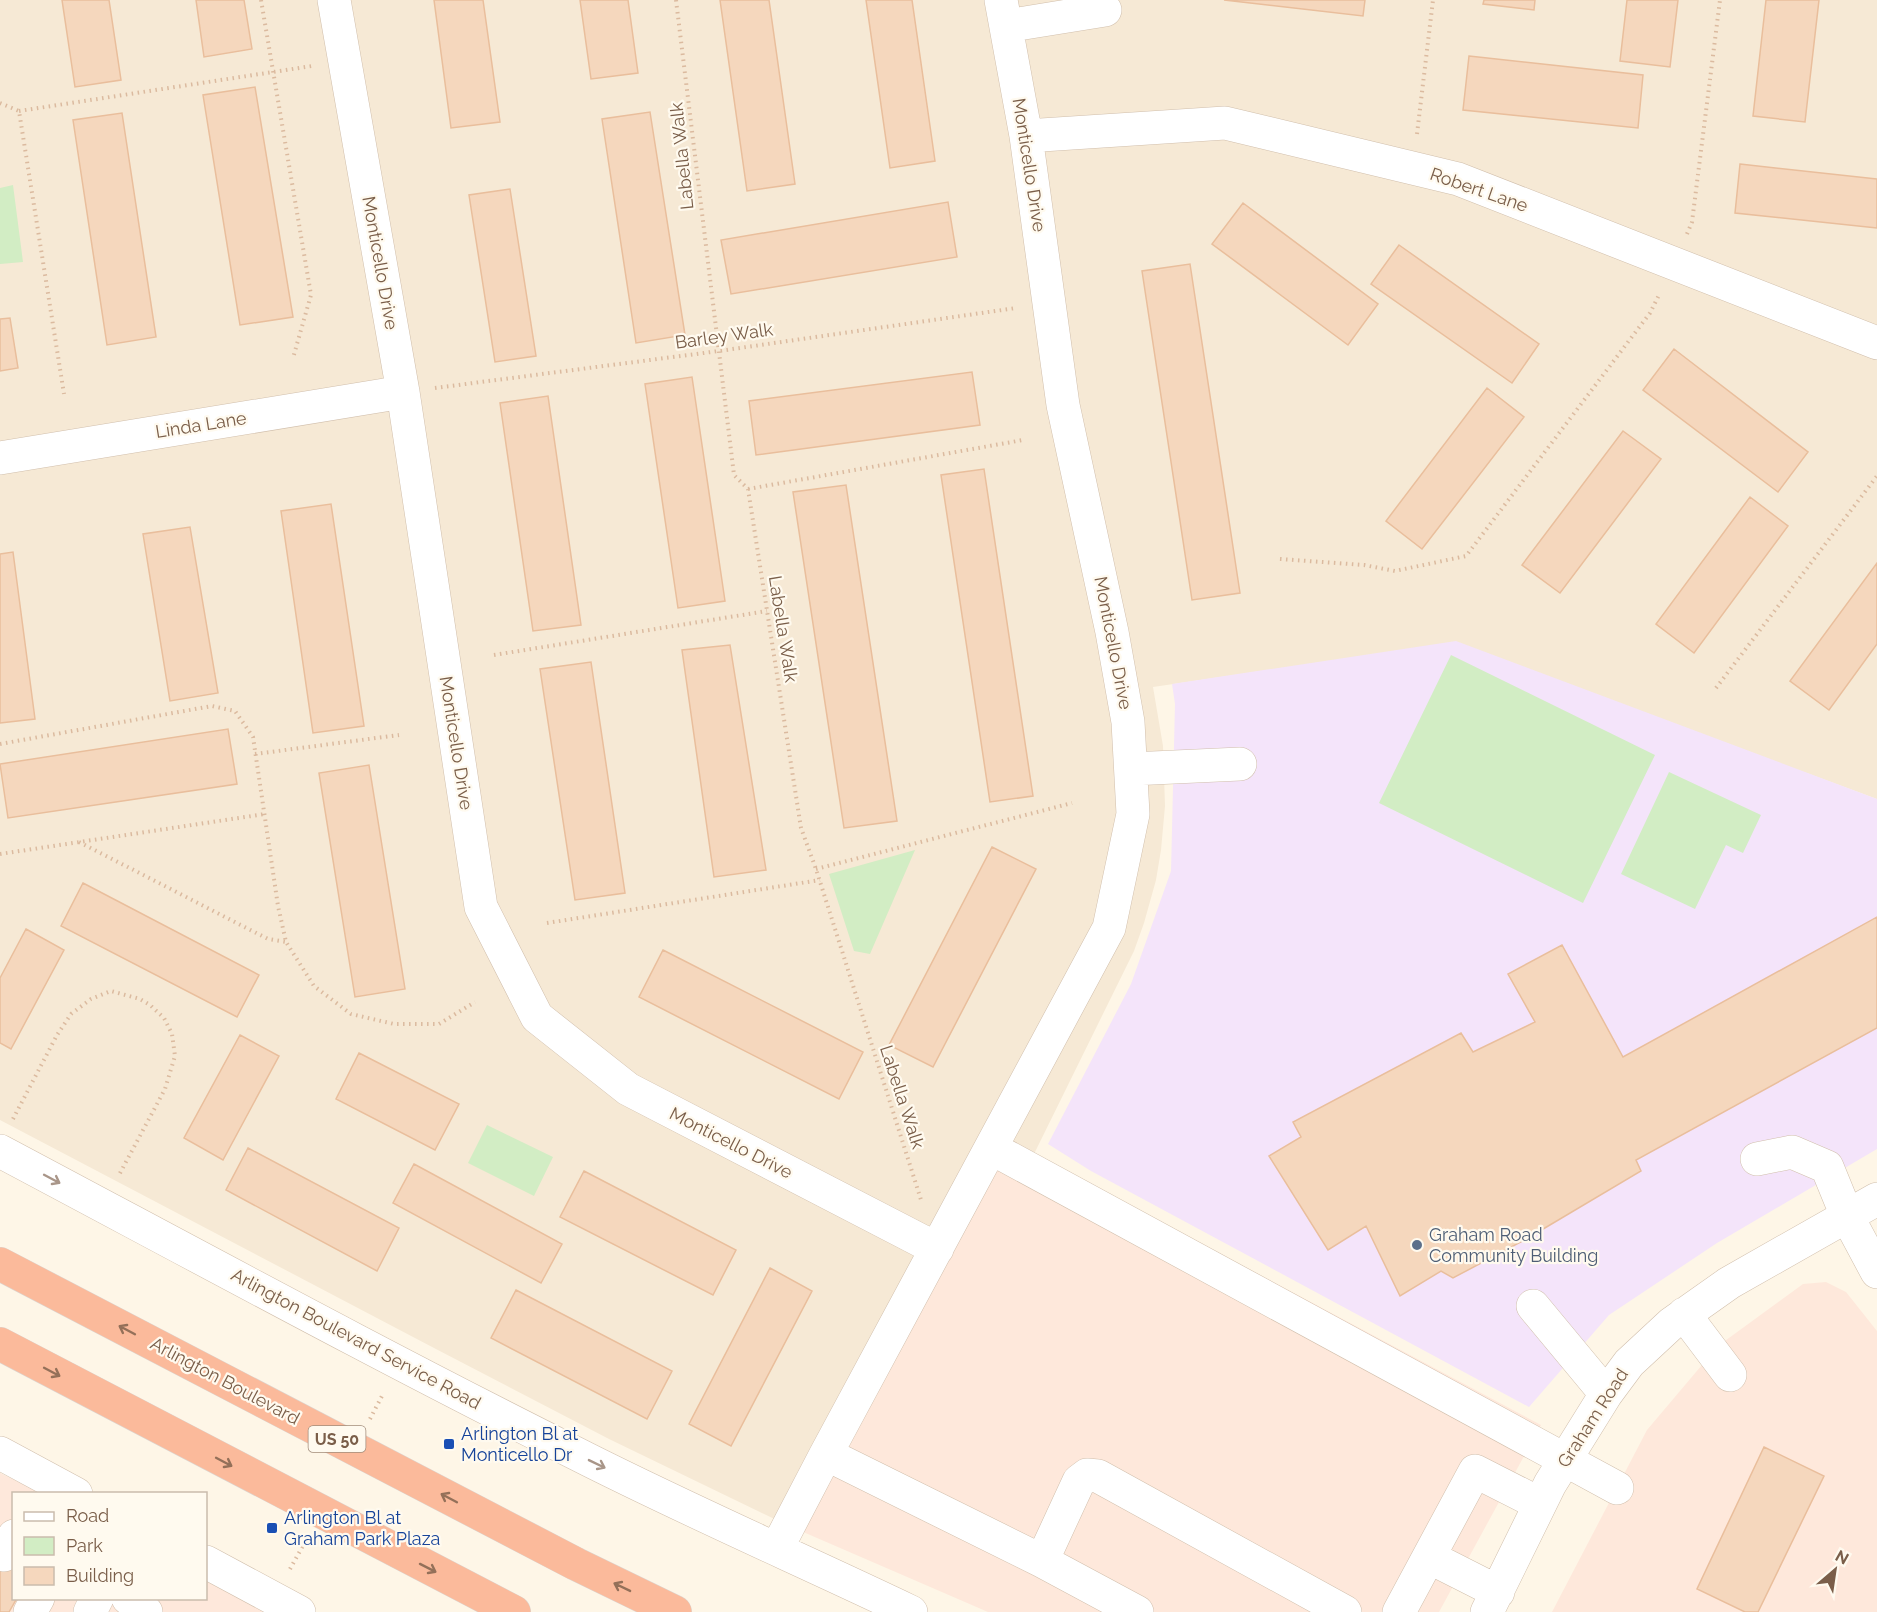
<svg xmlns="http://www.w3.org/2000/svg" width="1877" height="1612" font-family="Raleway,sans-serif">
<rect width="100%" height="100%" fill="#fef6e7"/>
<!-- residential -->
<path fill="#f6e9d5" d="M0,0H1877V799L1454,643L1153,687L1163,746L1165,806L1161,850L1156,880L1144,923L1134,951L1034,1154L787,1525L609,1439L434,1348L0,1120Z"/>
<!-- commercial -->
<path fill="#fee8db" d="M998,1135L1541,1425L1439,1612H988L787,1525Z
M1826,1282L1846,1292L1877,1331V1612H1552L1647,1430L1718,1346L1803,1284Z
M0,1473L41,1493L14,1494V1598H206V1576L277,1612H0Z"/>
<!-- education -->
<path fill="#f4e4fa" d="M1456,641L1877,799V1149L1717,1243L1609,1315L1529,1407L1091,1171L1048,1144L1131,984L1171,871L1175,704L1172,684Z"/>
<!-- green -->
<path fill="#d2edc4" d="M13,185L23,262L0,264V188Z
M1451,655L1655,755L1583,903L1379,803Z
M1669,772L1761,815L1743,853L1726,845L1695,909L1621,874Z
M915,850L870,954L854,951L829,874Z
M487,1125L553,1157L534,1196L468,1163Z"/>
<!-- building -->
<path fill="#f5d7bd" stroke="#e9be9c" stroke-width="1.5" d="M62,0H109L121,80L75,87Z
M196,0H244L252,49L204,57Z
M434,0H483L500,122L451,128Z
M580,0H628L638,73L591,79Z
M720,0H769L795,184L747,191Z
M866,0H912L935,161L890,168Z
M1224,0H1365L1363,16Z
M1484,0H1535L1534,10L1483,4Z
M1627,0H1678L1670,67L1620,61Z
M1766,0H1819L1805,122L1753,116Z
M1469,56L1643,75L1638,128L1463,110Z
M255,87L293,317L240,325L203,95Z
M650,112L685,335L636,343L602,119Z
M122,113L156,337L107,345L73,120Z
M1740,164L1877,179V228L1735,213Z
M510,189L536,356L495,362L469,195Z
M948,202L957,257L731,294L721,240Z
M1243,203L1378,304L1348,345L1212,244Z
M1399,245L1539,344L1512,383L1371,284Z
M1190,264L1240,593L1192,600L1142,271Z
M10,318L18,368L0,371V319Z
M1674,349L1808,452L1778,492L1643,390Z
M972,372L980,425L756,455L749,401Z
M692,377L725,601L678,608L645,384Z
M1487,388L1524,417L1422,549L1386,521Z
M548,396L581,625L533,631L500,403Z
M1623,431L1661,459L1560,593L1522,565Z
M984,469L1033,796L990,802L941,475Z
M846,485L897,821L844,828L793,492Z
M1750,497L1788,526L1694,653L1656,624Z
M331,504L364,726L313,733L281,511Z
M190,527L218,693L170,701L143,534Z
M13,552L35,719L0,723V554Z
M1877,563V644L1829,710L1790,681Z
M730,645L766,870L714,877L682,650Z
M591,662L625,893L575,900L540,669Z
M228,729L237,784L8,818L0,764Z
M369,765L405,989L355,997L319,773Z
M992,847L1036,869L933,1067L889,1045Z
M83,883L259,975L237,1017L61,926Z
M1877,917V1028L1636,1160L1641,1171L1528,1238L1453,1278L1441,1271L1400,1296L1366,1226L1328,1250L1269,1156L1301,1137L1293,1122L1461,1033L1473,1052L1535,1022L1508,974L1562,945L1623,1057Z
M26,929L64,950L11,1049L0,1043V978Z
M663,950L863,1052L839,1099L639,997Z
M240,1035L279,1056L223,1160L184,1138Z
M359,1053L459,1104L435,1150L336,1099Z
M248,1148L399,1228L377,1271L226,1190Z
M414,1164L562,1244L541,1283L393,1203Z
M584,1171L736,1250L713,1295L560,1217Z
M770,1268L812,1291L731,1446L689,1424Z
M516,1290L672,1371L647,1419L491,1338Z
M1764,1447L1824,1476L1758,1612H1745L1697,1589Z
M0,1553L14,1560V1598H17L9,1612H0Z"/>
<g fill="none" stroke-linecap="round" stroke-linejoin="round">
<defs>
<path id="minor" d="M334,0L403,392L481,907L537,1017L628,1089L937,1249
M1006,26L1105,10
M1026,136L1225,123L1458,179L1877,343
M0,458L403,392
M1131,769L1240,764
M991,1148L1617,1488
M0,1151C192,1253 383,1357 577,1454C687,1510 800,1559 911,1612
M1757,1159L1792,1152L1827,1167L1847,1216L1877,1272
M1533,1306L1606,1394
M1684,1314L1730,1375
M0,1453L76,1494
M826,1454L1042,1561L1137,1612
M777,1548L826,1454L1109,928L1133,814L1128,722L1112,632L1063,405L1026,136L1001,0
M4,1555L14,1536
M1429,1557L1498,1592
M1042,1561L1079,1481L1087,1475L1098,1476L1345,1612
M206,1562L299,1612
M128,1598L146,1612
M30,1612L38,1598
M90,1612L97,1598
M1399,1612L1475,1471L1540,1504
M1487,1612L1550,1484L1606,1394L1629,1363L1671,1324L1729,1283L1877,1199"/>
<path id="highway" d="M0,1264L576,1564L675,1612
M0,1344L514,1612"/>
</defs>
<!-- minor casing -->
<use href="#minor" stroke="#d1bfac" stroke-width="34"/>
<!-- highway casing -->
<use href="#highway" stroke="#dcd5d0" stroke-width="34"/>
<!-- path -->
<path stroke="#dbba9f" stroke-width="4" stroke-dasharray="1.5 4.5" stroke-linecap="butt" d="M261,0L311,295L293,358
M676,0L734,475L748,489L801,828L816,869L922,1203
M0,103L19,111L64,394
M19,111L312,66
M1417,134L1433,0
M1687,234L1692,222L1720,0
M435,388L719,351L1016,308
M748,489L1023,440
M1280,559L1364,565L1395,571L1466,556L1650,313L1659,295
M494,655L767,611
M1716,688L1877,476
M0,744L212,706L235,711L253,737L278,906L286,942L314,986L351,1014L394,1024H439L475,1002
M255,754L399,735
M79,842L268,939L286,942
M0,854L265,814
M816,869L1072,803
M547,923L820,880
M13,1119L57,1035L71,1014L91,999L111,991L140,999L150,1005L164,1018L172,1034L175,1056L165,1089L119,1175
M370,1419L383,1394
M290,1569L305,1542"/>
<!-- minor -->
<use href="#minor" stroke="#fff" stroke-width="33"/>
<!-- highway -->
<use href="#highway" stroke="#fbba9b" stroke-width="33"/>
</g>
<!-- one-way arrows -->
<defs><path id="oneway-shaft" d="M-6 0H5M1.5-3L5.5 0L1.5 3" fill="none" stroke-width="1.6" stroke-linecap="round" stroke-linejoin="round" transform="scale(1.5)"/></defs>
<g stroke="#a99689">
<use href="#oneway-shaft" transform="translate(52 1179) rotate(28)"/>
<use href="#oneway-shaft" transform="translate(597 1464) rotate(26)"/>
</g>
<g stroke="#947059">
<use href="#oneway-shaft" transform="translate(127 1330) rotate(-152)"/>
<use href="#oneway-shaft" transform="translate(52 1372) rotate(28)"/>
<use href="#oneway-shaft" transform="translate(224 1462) rotate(28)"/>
<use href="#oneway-shaft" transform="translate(449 1498) rotate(-152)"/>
<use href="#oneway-shaft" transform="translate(428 1568) rotate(27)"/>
<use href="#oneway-shaft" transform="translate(622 1587) rotate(-154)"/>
</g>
<!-- markers -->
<circle fill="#5c6f8a" stroke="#fffaef" stroke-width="2" cx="1417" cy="1245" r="6"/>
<g fill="#1a4fb4" stroke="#fffaef" stroke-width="2">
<rect x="443" y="1438" width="12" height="12" rx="3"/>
<rect x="266" y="1522" width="12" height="12" rx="3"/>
</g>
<g text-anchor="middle" stroke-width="4.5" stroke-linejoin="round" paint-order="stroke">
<!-- shield labels -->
<rect fill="#fffaef" stroke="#a28d7b" stroke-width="1.5" x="308.5" y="1426" width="57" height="26" rx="4.5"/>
<g font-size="16" font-weight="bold" fill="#7a5e49">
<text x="337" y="1445">US 50</text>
</g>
<!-- street labels -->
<g font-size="18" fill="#7a5e49" stroke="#fffaef">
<text transform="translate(682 156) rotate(-96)" y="6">Labella Walk</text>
<text transform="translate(1029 165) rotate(81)" y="6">Monticello Drive</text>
<text transform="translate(1479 190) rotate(19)" y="6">Robert Lane</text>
<text transform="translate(380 263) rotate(80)" y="6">Monticello Drive</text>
<text transform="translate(724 336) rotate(-8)" y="6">Barley Walk</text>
<text transform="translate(201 425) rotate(-9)" y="6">Linda Lane</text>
<text transform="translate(783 629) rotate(81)" y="6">Labella Walk</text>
<text transform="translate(1113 643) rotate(79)" y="6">Monticello Drive</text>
<text transform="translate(456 743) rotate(81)" y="6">Monticello Drive</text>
<text transform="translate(902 1097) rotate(72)" y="6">Labella Walk</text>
<text transform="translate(731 1143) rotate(27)" y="6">Monticello Drive</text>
<text transform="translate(356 1339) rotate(28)" y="6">Arlington Boulevard Service Road</text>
<text transform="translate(225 1381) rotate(28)" y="6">Arlington Boulevard</text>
<text transform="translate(1593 1418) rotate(-57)" y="6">Graham Road</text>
</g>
<!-- service labels -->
<g font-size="18" fill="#4e5e75" stroke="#fffaef" text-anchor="start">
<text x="1429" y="1241">Graham Road<tspan x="1429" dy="21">Community Building</tspan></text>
</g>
<!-- transit labels -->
<g font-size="18" fill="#164399" stroke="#fffaef" text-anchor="start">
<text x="461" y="1440">Arlington Bl at<tspan x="461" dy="21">Monticello Dr</tspan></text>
<text x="284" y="1524">Arlington Bl at<tspan x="284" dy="21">Graham Park Plaza</tspan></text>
</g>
</g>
<!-- legend -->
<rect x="12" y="1492" width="195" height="108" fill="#fffaef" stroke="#cabcad" stroke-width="1.5"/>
<rect x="24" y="1512" width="30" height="9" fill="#ffffff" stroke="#cabcad" stroke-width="1.5"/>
<text x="66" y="1522" font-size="18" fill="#7a5e49">Road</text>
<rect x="24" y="1537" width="30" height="18" fill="#d2edc4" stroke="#cabcad" stroke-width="1.5"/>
<text x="66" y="1552" font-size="18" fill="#7a5e49">Park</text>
<rect x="24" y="1567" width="30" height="18" fill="#f5d7bd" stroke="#cabcad" stroke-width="1.5"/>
<text x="66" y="1582" font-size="18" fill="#7a5e49">Building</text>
<!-- north arrow -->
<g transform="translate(1835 1570) rotate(29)" stroke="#fffaef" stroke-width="4.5" paint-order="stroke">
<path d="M0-4.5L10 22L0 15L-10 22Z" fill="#7a5e49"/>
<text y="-9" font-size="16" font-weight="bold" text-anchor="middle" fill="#7a5e49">N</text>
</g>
</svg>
